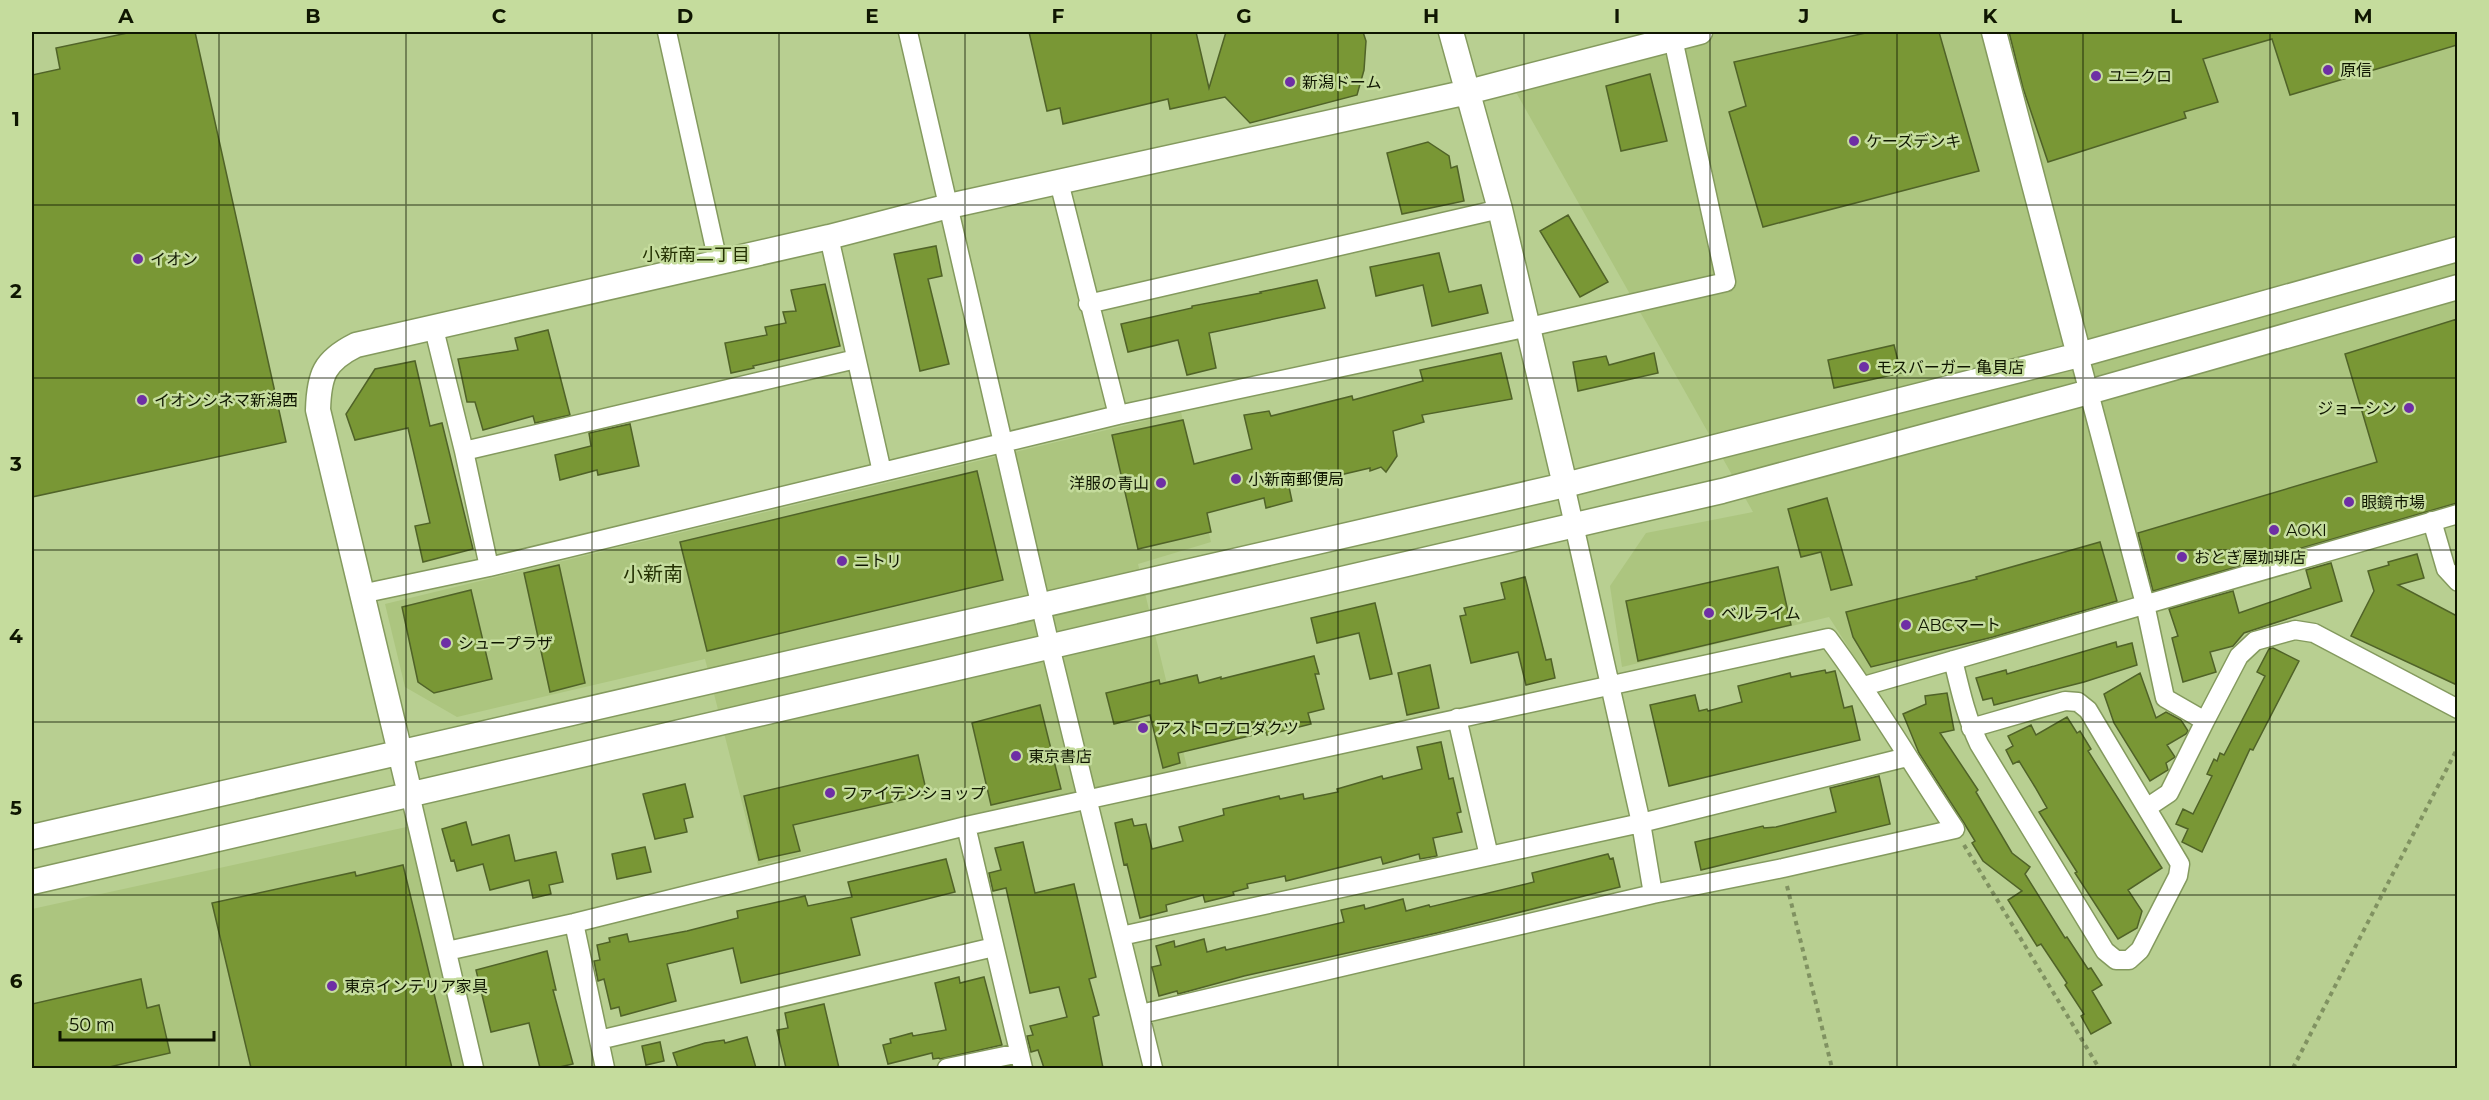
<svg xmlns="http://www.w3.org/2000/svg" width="2489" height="1100" font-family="Montserrat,'Noto Sans JP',sans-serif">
<rect width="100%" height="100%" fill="#b8cf91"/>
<!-- built -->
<path fill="#acc57f" d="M1716,32H2457V521L1873,686L1829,617L1622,667L1610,586L1646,533L1753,512L1513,87Z
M1181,412L1211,542L1138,564L1187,767L758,865L705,659L457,717L405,687L385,604Z
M411,826L465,1068H32V909Z"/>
<!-- building -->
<path fill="#799735" stroke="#506328" stroke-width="1.5" d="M132,32H195L286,442L32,497V75L60,69L56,48Z
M1029,32H1196L1209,88L1226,32H1363L1366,41L1364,70L1357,95L1250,123L1225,97L1170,109L1168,99L1063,124L1060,108L1047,111Z
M1870,32H1939L1979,171L1763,227L1729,112L1746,106L1734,62Z
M2009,32H2457V45L2290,95L2272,39L2203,59L2218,102L2184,112L2186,118L2048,162L2023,88Z
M1650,74L1667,141L1621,151L1606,86Z
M1428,142L1449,156L1451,168L1457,166L1464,201L1402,214L1387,153Z
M1568,215L1608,282L1580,297L1540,231Z
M936,246L942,276L928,279L949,364L920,371L894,254Z
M1439,253L1449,292L1481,285L1488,313L1432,326L1423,285L1376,296L1370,267Z
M1317,280L1325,308L1209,333L1216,368L1187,375L1178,340L1128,352L1121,324L1192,308V306L1261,293L1260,292Z
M825,284L840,346L753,366L754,368L731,373L725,343L767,335L765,327L786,323L783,312L796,311L791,290Z
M2457,319V503L2153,591L2138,533L2377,462L2345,354Z
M548,330L570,415L535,423L533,416L483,430L475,402H467L458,359L518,350L515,338Z
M1894,345L1901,373L1834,388L1828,360Z
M1501,353L1512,399L1422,415L1424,422L1393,431L1397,456L1386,472L1381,467L1370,471V468L1289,487L1292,501L1266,508L1264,498L1207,513L1211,532L1138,549L1112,435L1183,420L1194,464L1252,449L1244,415L1269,411L1271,416L1352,396L1353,400L1423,381L1420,370Z
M1654,353L1658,373L1578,391L1573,362L1606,356L1609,365Z
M415,361L430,426L442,423L473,549L423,562L415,526L430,523L408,428L355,440L346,414L375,369Z
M630,424L639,466L598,475L597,470L560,480L555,455L591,446L589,433Z
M977,471L1003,580L707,651L680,542Z
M1827,498L1852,585L1831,590L1821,552L1801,557L1788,509Z
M2100,542L2117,601L1993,637L1871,667L1853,637L1846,612L1977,579L1976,577Z
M2417,554L2424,578L2398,585L2457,616V685L2351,636L2374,591L2368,571L2389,565L2388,562Z
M2331,563L2342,601L2244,633L2233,646L2210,652L2216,672L2183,682L2172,638L2178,636L2169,609L2233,591L2239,613L2311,588L2306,570Z
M559,565L585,683L550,692L524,573Z
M1778,567L1791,625L1638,661L1626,601Z
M1525,577L1546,660L1551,659L1555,678L1526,685L1518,652L1471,663L1460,616L1466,615L1464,608L1505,599L1501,583Z
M471,590L492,679L434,693L418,682L402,607Z
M1375,603L1392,674L1370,679L1359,633L1317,643L1311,618Z
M2116,642L2117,647L2132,643L2137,665L2084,682L1994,705L1992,698L1983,700L1976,678L2006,670L2007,674Z
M2273,648L2299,661L2253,750L2250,749L2202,852L2182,842L2188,829L2176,824L2183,809L2193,814L2212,776L2207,774L2214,759L2217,761L2220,753L2224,755L2265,676L2257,672L2269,649Z
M1314,656L1319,674H1315L1324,709L1308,713L1311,724L1267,735L1266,732L1178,753L1180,763L1163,768L1150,715L1114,724L1106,693L1159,680L1160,684L1197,675L1199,683L1221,677V679Z
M1430,665L1439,708L1407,715L1398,673Z
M1825,670L1826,673L1835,671L1844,708L1852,706L1860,740L1669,786L1650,705L1695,695L1699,711L1707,709L1708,711L1742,702L1738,686L1790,673L1791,677Z
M2140,673L2156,718L2166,712L2181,720L2188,731L2186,734L2167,745L2175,757L2166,763L2168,770L2150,781L2114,723L2104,694Z
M1947,693L1954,730L1940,733L1978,790L1976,792L2012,853L2030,867L2025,874L2065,938L2067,937L2088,969L2091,968L2102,985L2092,991L2111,1023L2091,1034L2081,1016L2084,1014L2065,985L2067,983L2041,944L2037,946L2008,900L2022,891L1983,861L1972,843L1975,841L1964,823L1919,753L1903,714L1926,704L1925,696Z
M1040,705L1061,789L991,805L972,723Z
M2067,717L2077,733L2080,731L2091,749L2088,751L2162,868L2128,890L2142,911L2137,928L2118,939L2075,873L2077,872L2039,812L2047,808L2035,787L2019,761L2013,764L2006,750L2013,746L2008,736L2031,725L2036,735Z
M1441,742L1449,779L1453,778L1461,812L1457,813L1462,832L1433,838L1437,856L1420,859L1419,854L1383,864L1381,857L1286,881L1285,876L1247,884L1248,888L1233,892L1234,895L1205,902L1203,895L1166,905L1167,911L1140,918L1127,864L1124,865L1115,823L1132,819L1134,826L1146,824L1152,849L1183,841L1179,827L1224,815L1223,809L1279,796L1280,799L1303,794L1304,799L1338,792L1337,789L1382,776L1383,779L1422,769L1417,747Z
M918,755L927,794L793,825L800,851L759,860L744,796Z
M1879,776L1890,824L1701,870L1695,842L1763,826L1764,828L1776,827L1836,812L1830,788Z
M685,784L693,817L684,819L687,832L655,839L643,794Z
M466,822L472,845L509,835L515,861L556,852L563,882L549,885L551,894L533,898L529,880L490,890L483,864L457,871L454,860L451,861L442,829Z
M1023,842L1035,893L1074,884L1096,977L1089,979L1099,1015L1093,1017L1103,1068H1044L1038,1050L1031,1052L1027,1036L1033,1035L1030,1026L1067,1017L1059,987L1030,993L1006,888L993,891L989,873L1001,870L995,848Z
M645,847L651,872L617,879L612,854Z
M1608,854L1610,859L1613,858L1620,887L1437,933L1244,976L1178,994L1177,991L1159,996L1152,967L1161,965L1156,946L1174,941L1175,947L1204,939L1207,952L1225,947L1226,950L1344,922L1341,910L1364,905L1365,909L1403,899L1406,911L1429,905L1430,907L1534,882L1532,873Z
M946,859L955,892L851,918L860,955L741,983L733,948L667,964L676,1001L621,1016L619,1007L611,1009L604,979L598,981L594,961L600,960L597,945L610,942L609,938L627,934L629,942L687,931L738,918L737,911L805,896L808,906L852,897L848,882Z
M403,865L452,1068H251L212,903L355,872L356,876Z
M547,951L556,990H553L573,1064L555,1068H540L529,1023L491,1032L476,970Z
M959,977L960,983L984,977L1002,1045L940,1059L939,1058L933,1059L932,1053L888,1064L883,1045L891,1043L890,1039L912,1033L913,1036L946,1030L935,983Z
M141,979L147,1008L159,1005L170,1053L105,1068H32V1004Z
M824,1004L839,1068H786L777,1030L788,1028L785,1013Z
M747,1037L756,1068H678L673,1053L705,1043L724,1040L725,1043Z
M660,1042L664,1061L646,1065L642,1046Z"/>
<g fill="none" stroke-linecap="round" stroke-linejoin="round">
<defs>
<path id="minor" d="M667,32L718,262
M908,32L1050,646L1153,1068
M1059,182L1118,415
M829,237L882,472
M1088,304L1500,209
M434,329L464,451L489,567
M2079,355L2145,604L2165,698L2205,721L2239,656L2255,641L2295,630L2314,633L2458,709
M464,451L856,359
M1565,485L1641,823L1653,894
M2432,521L2446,569L2458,582
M361,594L489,567L1118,415L1529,327L1726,282L1673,39
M1953,660C1960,689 1966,717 1979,744L2105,951L2116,960H2129L2140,950L2178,876L2180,864L2088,710L2078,702L2065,701L1971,728
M1864,686L2458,514
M1457,718L1489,856
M410,794L474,1068
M2148,807L2169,793L2205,721
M966,826L1023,1068
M574,923L605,1068
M1121,936L1641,823L1907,757
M447,951L574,923L966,826L1828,638C1874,699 1912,765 1955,829L1783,868L1653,894L1141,1014
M599,1040L994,947
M947,1068L1019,1053"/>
<path id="tertiary" d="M1451,32L1500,209L1565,485
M1994,32L2079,355
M410,794L318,410C319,375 324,361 356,345L829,237L949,206L1468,92L1700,32
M32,837L1565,485L2079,355L2458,249
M32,882L1722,491L2089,392L2458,287"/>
</defs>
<!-- minor casing -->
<use href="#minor" stroke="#849a5e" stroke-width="21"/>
<!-- tertiary casing -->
<use href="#tertiary" stroke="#849a5e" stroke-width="27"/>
<!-- path -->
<path stroke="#809261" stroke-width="4" stroke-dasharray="4.5 4.5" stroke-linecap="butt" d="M1964,845L2099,1068
M1787,886L1832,1068
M2293,1068L2458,747"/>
<!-- minor -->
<use href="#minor" stroke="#fff" stroke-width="18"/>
<!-- tertiary -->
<use href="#tertiary" stroke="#fff" stroke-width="24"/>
</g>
<!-- grid -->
<path fill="none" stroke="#0f1601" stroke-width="1.5" stroke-opacity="0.55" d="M219,32V1068M406,32V1068M592,32V1068M779,32V1068M965,32V1068M1151,32V1068M1338,32V1068M1524,32V1068M1710,32V1068M1897,32V1068M2083,32V1068M2270,32V1068M32,205H2458M32,378H2458M32,550H2458M32,722H2458M32,895H2458"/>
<!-- markers -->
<g fill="#6e2fa5" stroke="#c5dc9d" stroke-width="2">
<circle cx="2328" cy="70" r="6"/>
<circle cx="2096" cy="76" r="6"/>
<circle cx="1290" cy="82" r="6"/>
<circle cx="1854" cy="141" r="6"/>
<circle cx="138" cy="259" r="6"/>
<circle cx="1864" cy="367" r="6"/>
<circle cx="142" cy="400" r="6"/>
<circle cx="2409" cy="408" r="6"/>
<circle cx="1236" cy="479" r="6"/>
<circle cx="1161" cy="483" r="6"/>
<circle cx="2349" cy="502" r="6"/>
<circle cx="2274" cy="530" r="6"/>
<circle cx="2182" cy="557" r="6"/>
<circle cx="842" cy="561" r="6"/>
<circle cx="1709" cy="613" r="6"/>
<circle cx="1906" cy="625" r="6"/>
<circle cx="446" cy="643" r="6"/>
<circle cx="1143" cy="728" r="6"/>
<circle cx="1016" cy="756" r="6"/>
<circle cx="830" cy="793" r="6"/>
<circle cx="332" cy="986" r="6"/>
</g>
<g text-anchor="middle" stroke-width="5" stroke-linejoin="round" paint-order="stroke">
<!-- poi labels -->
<g font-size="16" fill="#0f1601" stroke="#c5dc9d" text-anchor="start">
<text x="2340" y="76">原信</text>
<text x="2108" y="82">ユニクロ</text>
<text x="1302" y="88">新潟ドーム</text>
<text x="1866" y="147">ケーズデンキ</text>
<text x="150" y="265">イオン</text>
<text x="1876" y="373">モスバーガー 亀貝店</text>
<text x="154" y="406">イオンシネマ新潟西</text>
<text x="2397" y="414" text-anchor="end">ジョーシン</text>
<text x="1248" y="485">小新南郵便局</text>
<text x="1149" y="489" text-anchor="end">洋服の青山</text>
<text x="2361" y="508">眼鏡市場</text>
<text x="2286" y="536">AOKI</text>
<text x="2194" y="563">おとぎ屋珈琲店</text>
<text x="854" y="567">ニトリ</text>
<text x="1721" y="619">ベルライム</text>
<text x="1918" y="631">ABCマート</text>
<text x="458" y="649">シュープラザ</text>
<text x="1155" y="734">アストロプロダクツ</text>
<text x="1028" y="762">東京書店</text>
<text x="842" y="799">ファイテンショップ</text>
<text x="344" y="992">東京インテリア家具</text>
</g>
<!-- neighbourhood labels -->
<g font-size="18" fill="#243103" stroke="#c5dc9d">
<text x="696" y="261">小新南二丁目</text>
</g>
<!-- quarter labels -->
<g font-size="20" fill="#243103" stroke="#c5dc9d">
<text x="653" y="581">小新南</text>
</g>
</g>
<!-- border -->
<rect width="2489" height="1100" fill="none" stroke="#c5dc9d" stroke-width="66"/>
<!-- scale -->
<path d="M60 1031v9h154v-9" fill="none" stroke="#0f1601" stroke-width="3"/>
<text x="69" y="1031" font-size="18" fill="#0f1601" stroke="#c5dc9d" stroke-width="4.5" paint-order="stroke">50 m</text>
<rect x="33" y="33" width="2423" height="1034" fill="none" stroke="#0f1601" stroke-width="2"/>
<g font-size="20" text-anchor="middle" font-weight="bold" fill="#0f1601">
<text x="126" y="23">A</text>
<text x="313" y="23">B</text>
<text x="499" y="23">C</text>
<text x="685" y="23">D</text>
<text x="872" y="23">E</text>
<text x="1058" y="23">F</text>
<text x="1244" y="23">G</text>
<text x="1431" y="23">H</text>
<text x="1617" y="23">I</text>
<text x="1804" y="23">J</text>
<text x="1990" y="23">K</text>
<text x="2176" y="23">L</text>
<text x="2363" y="23">M</text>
<text x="16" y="126">1</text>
<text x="16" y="298">2</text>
<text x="16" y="471">3</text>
<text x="16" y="643">4</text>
<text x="16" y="815">5</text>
<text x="16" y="988">6</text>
</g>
</svg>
